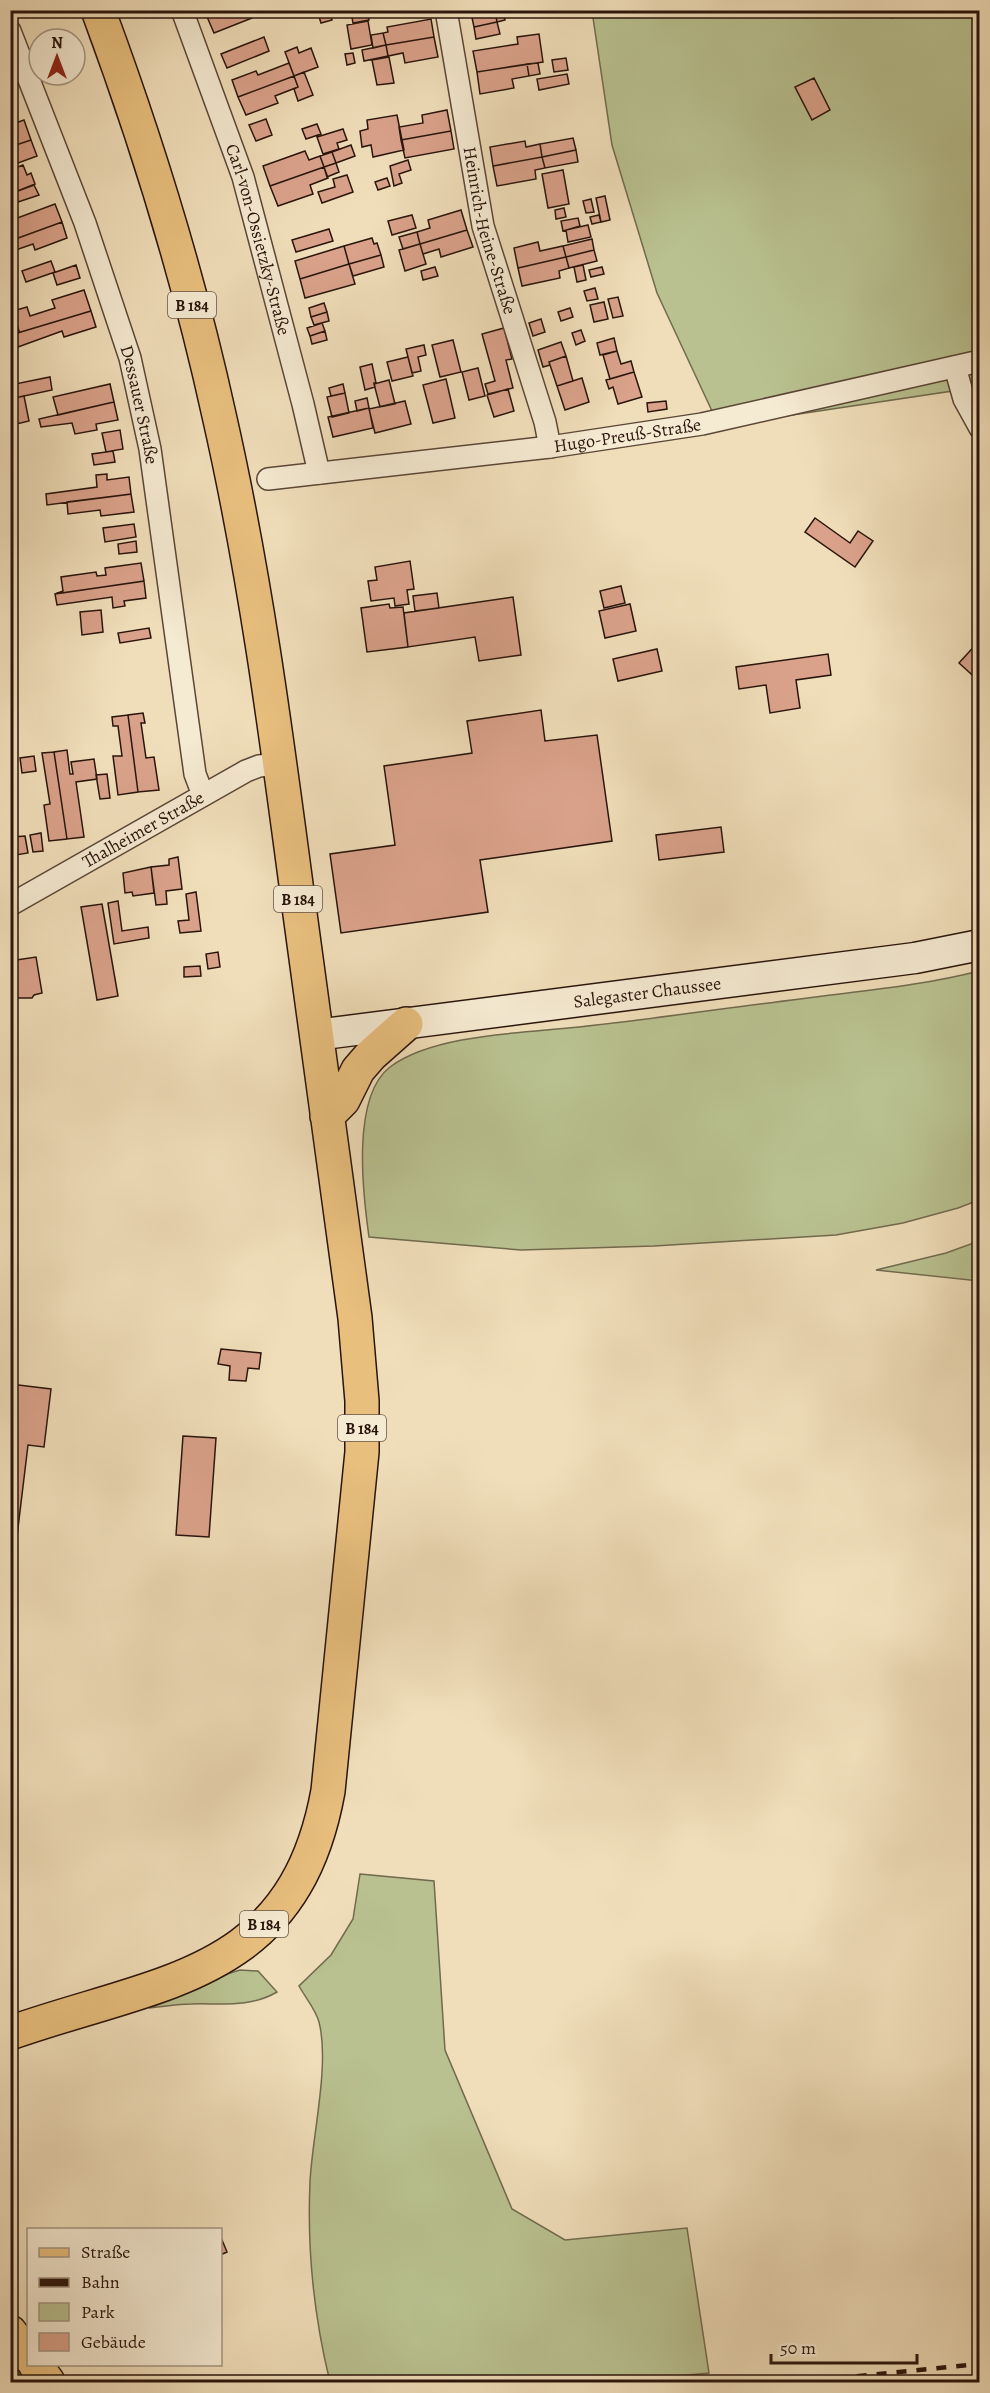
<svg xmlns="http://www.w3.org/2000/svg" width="990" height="2393" font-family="Alegreya,serif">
<rect width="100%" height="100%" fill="#f0deba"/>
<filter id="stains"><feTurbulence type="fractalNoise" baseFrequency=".00333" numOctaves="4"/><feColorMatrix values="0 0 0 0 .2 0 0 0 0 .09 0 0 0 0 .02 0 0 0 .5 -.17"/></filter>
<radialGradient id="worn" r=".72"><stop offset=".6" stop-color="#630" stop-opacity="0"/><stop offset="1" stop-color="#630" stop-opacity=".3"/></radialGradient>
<!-- green -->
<path fill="#b9c190" stroke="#716a4e" stroke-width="1.5" d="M592,11H979V387L719,426L657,293L612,145Z
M979,971V1200L958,1208L903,1223L836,1235L654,1246L521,1250L369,1237C363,1194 351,1097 390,1067C434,1034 525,1033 579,1027C653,1019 726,1008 800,999C860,991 921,986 979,971Z
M979,1241V1260L976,1262L979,1263V1281L876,1270L946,1253Z
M360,1874L434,1881L445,2050L512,2209L565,2240L687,2228L709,2373L613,2382H330C314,2317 307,2250 310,2182C312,2137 330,2065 319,2022C316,2010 305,1997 299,1986L331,1955L353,1919Z
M240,1970L258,1971L277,1992C250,2008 221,2003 191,2004C177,2004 162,2007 149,2008L198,1989L227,1974Z
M11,2361L25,2381L26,2382H11Z"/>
<!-- building -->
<path fill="#daa28b" stroke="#29140b" stroke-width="1.5" d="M208,10H252L250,11L252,18L214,33L205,12Z
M317,10H329L332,20L321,23Z
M367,10L369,20L353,23L351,11Z
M401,10H427V12L402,17Z
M483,10H495L497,22L474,27L471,13Z
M495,10H503L505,20L497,22Z
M889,10H909L892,18Z
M431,19L434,37L386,45L383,33L388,32L387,27Z
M368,21L372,45L351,49L347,25Z
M497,22L500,34L476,39L474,27Z
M383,33L386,45L373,48L371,35Z
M539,34L543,62L477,72L473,51L518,44L517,37Z
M264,37L269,51L227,68L221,54Z
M434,37L438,57L405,63L403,53L388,56L386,45Z
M386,45L388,56L364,61L362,50Z
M297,47L299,53L311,48L318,67L294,76L285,52Z
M353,53L355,63L347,65L345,54Z
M389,57L394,83L377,85L372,60Z
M566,58L568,70L554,72L552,60Z
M289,63L294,76L238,97L232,80L256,71L258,75Z
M538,63L540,74L529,76L527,64Z
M527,64L529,76L512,79L514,88L480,94L477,72Z
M304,72L313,95L298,101L294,89L298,87L294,76Z
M567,74L569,84L539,90L537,79Z
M294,76L298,87L275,96L278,103L246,115L238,97Z
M814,78L830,110L812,120L795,87Z
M12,99L16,110L10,112V100Z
M447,110L451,131L401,140L399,127L423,123L422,115Z
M397,115L404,150L373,157L371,145L362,147L360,131L368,129L367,120Z
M266,119L272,135L256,141L249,125Z
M24,120L31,140L10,147V125Z
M317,124L321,134L306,139L302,129Z
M343,129L347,140L337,143L339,149L323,154L317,137Z
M451,131L454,149L405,158L401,140Z
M573,138L576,150L542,157L540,144Z
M31,140L37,156L10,166V147Z
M525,141L526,147L540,144L542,157L493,166L490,147Z
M351,145L355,156L336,163L332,152Z
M576,150L578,162L545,168L542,157Z
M305,151L309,160L320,156L324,167L270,186L263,166Z
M332,152L336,163L324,167L320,156Z
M542,157L545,168L535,170L536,179L497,186L493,166Z
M408,160L411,170L399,174L402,183L394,186L390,166Z
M336,163L339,172L327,177L324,167Z
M23,165L27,175L31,173L35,184L10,194V170Z
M324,167L328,178L310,185L313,194L278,206L270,186Z
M563,170L569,204L548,208L542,174Z
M347,175L353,192L322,203L318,192L335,187L333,179Z
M387,178L390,186L378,190L375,182Z
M34,185L39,195L18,202L17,199L11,202L10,194Z
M605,196L610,220L601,222L596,198Z
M591,199L594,212L586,213L583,201Z
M55,204L62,222L10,241V228L14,227L12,220Z
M564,208L566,217L556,219L555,210Z
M461,210L467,230L420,244L417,232L430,228L428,220Z
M412,215L416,228L392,235L388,221Z
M599,215L601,222L592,224L590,217Z
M578,218L580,226L563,231L561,221Z
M62,222L67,238L35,250L33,244L10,252V241Z
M588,225L591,237L568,242L566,230Z
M329,229L333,241L296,252L292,240Z
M467,230L473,247L441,257L439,249L423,254L420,244Z
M417,232L420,244L403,249L399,237Z
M372,238L374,244L377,243L381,255L349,264L344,246Z
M592,239L594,250L566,257L563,246Z
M538,242L540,251L563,246L566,257L518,268L514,248Z
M420,244L426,264L405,271L399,250Z
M344,246L349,264L300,279L295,261Z
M594,250L597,261L569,268L566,257Z
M381,255L384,267L353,276L349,264Z
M566,257L569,268L559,271L560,278L522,286L518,268Z
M51,261L55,272L26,282L22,271Z
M349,264L355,284L305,298L300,279Z
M76,265L80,278L57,285L53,273Z
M583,265L586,280L577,282L574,267Z
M435,267L438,276L423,280L421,271Z
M602,267L604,274L591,277L589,270Z
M595,288L598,299L587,301L584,291Z
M84,290L91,311L14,334L13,332L19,331L13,311L27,307L30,316L55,308L52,300Z
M618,297L623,316L613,318L608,299Z
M604,302L608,319L594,322L590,305Z
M324,303L327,312L311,317L309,308Z
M570,308L573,317L561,321L558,312Z
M91,311L96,327L64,337L62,331L18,347L14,334Z
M327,312L329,321L314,325L311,317Z
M541,319L545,332L533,336L529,323Z
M322,323L325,331L310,336L307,328Z
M504,328L512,359L506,360L513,388L488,394L485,384L495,381L482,334Z
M581,330L585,341L576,345L572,333Z
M325,331L327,340L312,344L310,336Z
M614,338L617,351L600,355L597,343Z
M453,340L461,372L440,377L432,345Z
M561,342L566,356L549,362L550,365L543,367L538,350Z
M424,345L426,355L418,357L421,371L412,373L406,349Z
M617,351L621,364L631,361L634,372L610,379L603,355Z
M566,356L573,381L557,386L549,362Z
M408,357L413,376L392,381L387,362Z
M372,364L376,383H374L375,387L365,390L360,367Z
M478,368L485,396L469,400L462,372Z
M634,372L642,397L618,404L613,387L609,389L606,380Z
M50,377L52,390L10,399V385Z
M582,378L589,402L565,410L557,386Z
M446,379L455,418L433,423L423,385Z
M389,380L395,404L380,407L374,384Z
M110,384L114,402L58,415L53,397Z
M343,384L345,393L331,396L329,388Z
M508,389L514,411L494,417L487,395Z
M345,393L349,413L332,417L327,397Z
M24,396L29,421L16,424L10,399Z
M367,398L369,408L357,411L355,401Z
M405,401L411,424L375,433L369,409Z
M666,401L667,409L648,412L647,403Z
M114,402L118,420L96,424L97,430L75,434L72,423L41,427L39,419Z
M369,408L373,428L333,437L328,417Z
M120,430L123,449L106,452L102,433Z
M113,451L115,462L94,465L92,454Z
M107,474V480L129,477L131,494L47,505L46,494L97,487L96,475Z
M131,494L134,512L101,516L100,510L68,514L67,502Z
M815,518L850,543L858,531L873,541L855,567L805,532Z
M134,524L136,537L105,542L103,528Z
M136,541L137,552L119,554L118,544Z
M410,561L414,589L407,590L409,604L395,606L394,598L371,601L368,581L377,580L375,567Z
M141,563L144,581L55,594L63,591L61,577L96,572L97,576L106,575L105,568Z
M144,581L146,598L124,601L125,606L113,608L112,597L57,605L55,594Z
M621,586L625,603L604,608L600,591Z
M437,593L439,608L415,611L413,596Z
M513,597L521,655L479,661L475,637L408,647L404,613Z
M389,604L390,608L403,607L408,647L367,652L361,608Z
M630,604L636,631L605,638L599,611Z
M101,610L103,632L82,635L80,612Z
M149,628L151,638L120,643L118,633Z
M980,640V682L959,663Z
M657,649L662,671L618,681L613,659Z
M828,654L831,675L796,680L800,708L770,713L766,685L739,689L736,667Z
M541,710L545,741L597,735L612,841L480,860L488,912L341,933L330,854L395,845L384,766L472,753L467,721Z
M143,713L145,723H141L146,758L154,757L159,790L138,792L128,715Z
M128,715L138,792L118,795L113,756H122L118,726H113L112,717Z
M67,750L70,774H73L71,762L94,759L97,779L76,782L84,837L67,839L54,752Z
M54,752L67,839L49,841L44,805L50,804L42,753Z
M34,756L36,771L22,773L20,758Z
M107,774L110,798L100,799L96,775Z
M721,827L724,852L659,860L656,835Z
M41,833L43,851L33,852L30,835Z
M25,836L28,853L16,855L13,837Z
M178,857L182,889L166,891L167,904L156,905L151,867L169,865V859Z
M151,867L154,893L133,896L132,892L125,893L123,873Z
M196,892L201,931L180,933L178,921L189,920L186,894Z
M118,901L122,931L148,927L149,938L114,944L108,903Z
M102,904L118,996L97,1000L81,907Z
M218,952L220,967L208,969L206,954Z
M36,957L42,993L34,995L32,998H11L10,961Z
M200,966L201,976L184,977V967Z
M221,1349L261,1353L259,1369L248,1368L246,1381L229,1380L230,1366L218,1364Z
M10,1384L51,1389L44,1447L28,1445L14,1561L10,1560Z
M183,1436L216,1438L209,1537L176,1535Z
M220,2235L227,2252L220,2255Z"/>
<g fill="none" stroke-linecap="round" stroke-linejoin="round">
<defs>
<g id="street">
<path id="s1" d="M182,10L243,177L303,404L319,473"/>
<path id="s2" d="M446,10L483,226L545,422L550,447"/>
<path id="s3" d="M10,31L85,223L130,358L150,449L195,774L203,795"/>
<path d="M955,367L964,399L980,428"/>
<path id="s4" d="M268,479L550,447L702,424L980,361"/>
<path id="s5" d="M10,905L246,771L259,766L280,764"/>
</g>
<g id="secondary">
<path id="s6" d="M316,1035L915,958L980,945"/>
</g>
<path id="primary" d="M327,1116L343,1100L358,1070L371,1055L406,1024
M10,2033C160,1980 294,1979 328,1791L362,1452V1401L355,1318C335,1176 316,1034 297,892C276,733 255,573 219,415C189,278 147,142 98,10
M10,2332L28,2356
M35,2364L48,2382"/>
</defs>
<!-- street casing -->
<use href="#street" stroke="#5b4637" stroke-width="24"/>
<!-- secondary casing -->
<use href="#secondary" stroke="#29140b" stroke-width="33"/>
<!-- primary casing -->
<use href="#primary" stroke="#29140b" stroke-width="36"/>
<!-- street -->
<use href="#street" stroke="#f5ead2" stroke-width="21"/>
<!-- secondary -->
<use href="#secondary" stroke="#f5ead2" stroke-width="30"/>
<!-- primary -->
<use href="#primary" stroke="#e8bf7d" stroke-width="33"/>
<!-- rail -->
<path stroke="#29140b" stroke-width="4.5" stroke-dasharray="10 10" stroke-linecap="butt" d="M797,2382L980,2364"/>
</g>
<g text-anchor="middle" stroke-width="6" stroke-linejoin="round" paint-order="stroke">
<!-- shield labels -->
<g fill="#f5ead2" stroke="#665447" stroke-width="1.5">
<rect x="168" y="292" width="48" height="26" rx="4.5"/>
<rect x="274" y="886" width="48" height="26" rx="4.5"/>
<rect x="338" y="1415" width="48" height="26" rx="4.5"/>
<rect x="240" y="1911" width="48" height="26" rx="4.5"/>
</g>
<g font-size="16" font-weight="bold" fill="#29140b">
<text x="192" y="311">B 184</text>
<text x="298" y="905">B 184</text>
<text x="362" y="1434">B 184</text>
<text x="264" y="1930">B 184</text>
</g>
<!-- street labels -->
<g font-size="18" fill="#29140b" stroke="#f5ead2">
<text dy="6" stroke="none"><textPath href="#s2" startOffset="225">Heinrich-Heine-Straße</textPath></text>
<text dy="6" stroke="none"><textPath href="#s1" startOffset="242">Carl-von-Ossietzky-Straße</textPath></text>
<text dy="6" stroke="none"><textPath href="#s3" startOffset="396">Dessauer Straße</textPath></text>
<text dy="6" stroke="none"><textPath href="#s4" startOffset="362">Hugo-Preuß-Straße</textPath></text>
<text dy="6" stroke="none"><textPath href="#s5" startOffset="153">Thalheimer Straße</textPath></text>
<text dy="6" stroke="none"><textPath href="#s6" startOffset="334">Salegaster Chaussee</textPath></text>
</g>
</g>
<!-- margin -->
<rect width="990" height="2393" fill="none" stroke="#f0deba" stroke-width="36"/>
<rect x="12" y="12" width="966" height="2369" fill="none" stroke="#29140b" stroke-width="3"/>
<rect x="18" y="18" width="954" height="2357" fill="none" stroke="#29140b" stroke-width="1.5"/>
<!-- legend -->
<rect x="27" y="2228" width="195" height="138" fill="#f5ead2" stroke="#a39482" stroke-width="1.5"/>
<rect x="39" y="2248" width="30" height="9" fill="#e8bf7d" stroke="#a39482" stroke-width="1.5"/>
<text x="81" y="2258" font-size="18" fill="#29140b">Straße</text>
<rect x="39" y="2278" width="30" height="9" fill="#29140b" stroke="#a39482" stroke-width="1.5"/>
<text x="81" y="2288" font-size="18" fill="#29140b">Bahn</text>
<rect x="39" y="2303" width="30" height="18" fill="#b9c190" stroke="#a39482" stroke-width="1.5"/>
<text x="81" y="2318" font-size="18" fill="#29140b">Park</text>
<rect x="39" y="2333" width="30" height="18" fill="#daa28b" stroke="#a39482" stroke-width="1.5"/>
<text x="81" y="2348" font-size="18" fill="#29140b">Gebäude</text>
<!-- north arrow -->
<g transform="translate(57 57)"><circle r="28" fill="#f5ead2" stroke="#a39482" stroke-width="1.5"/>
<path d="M0-4.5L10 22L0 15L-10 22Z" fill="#8f2418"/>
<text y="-9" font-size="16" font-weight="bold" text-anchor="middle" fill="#29140b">N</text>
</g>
<!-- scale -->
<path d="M771 2354v9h146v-9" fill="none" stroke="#29140b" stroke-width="3"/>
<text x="780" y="2354" font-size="18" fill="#29140b" stroke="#f5ead2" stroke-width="4.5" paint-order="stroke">50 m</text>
<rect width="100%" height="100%" filter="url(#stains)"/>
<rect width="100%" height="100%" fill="url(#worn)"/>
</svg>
